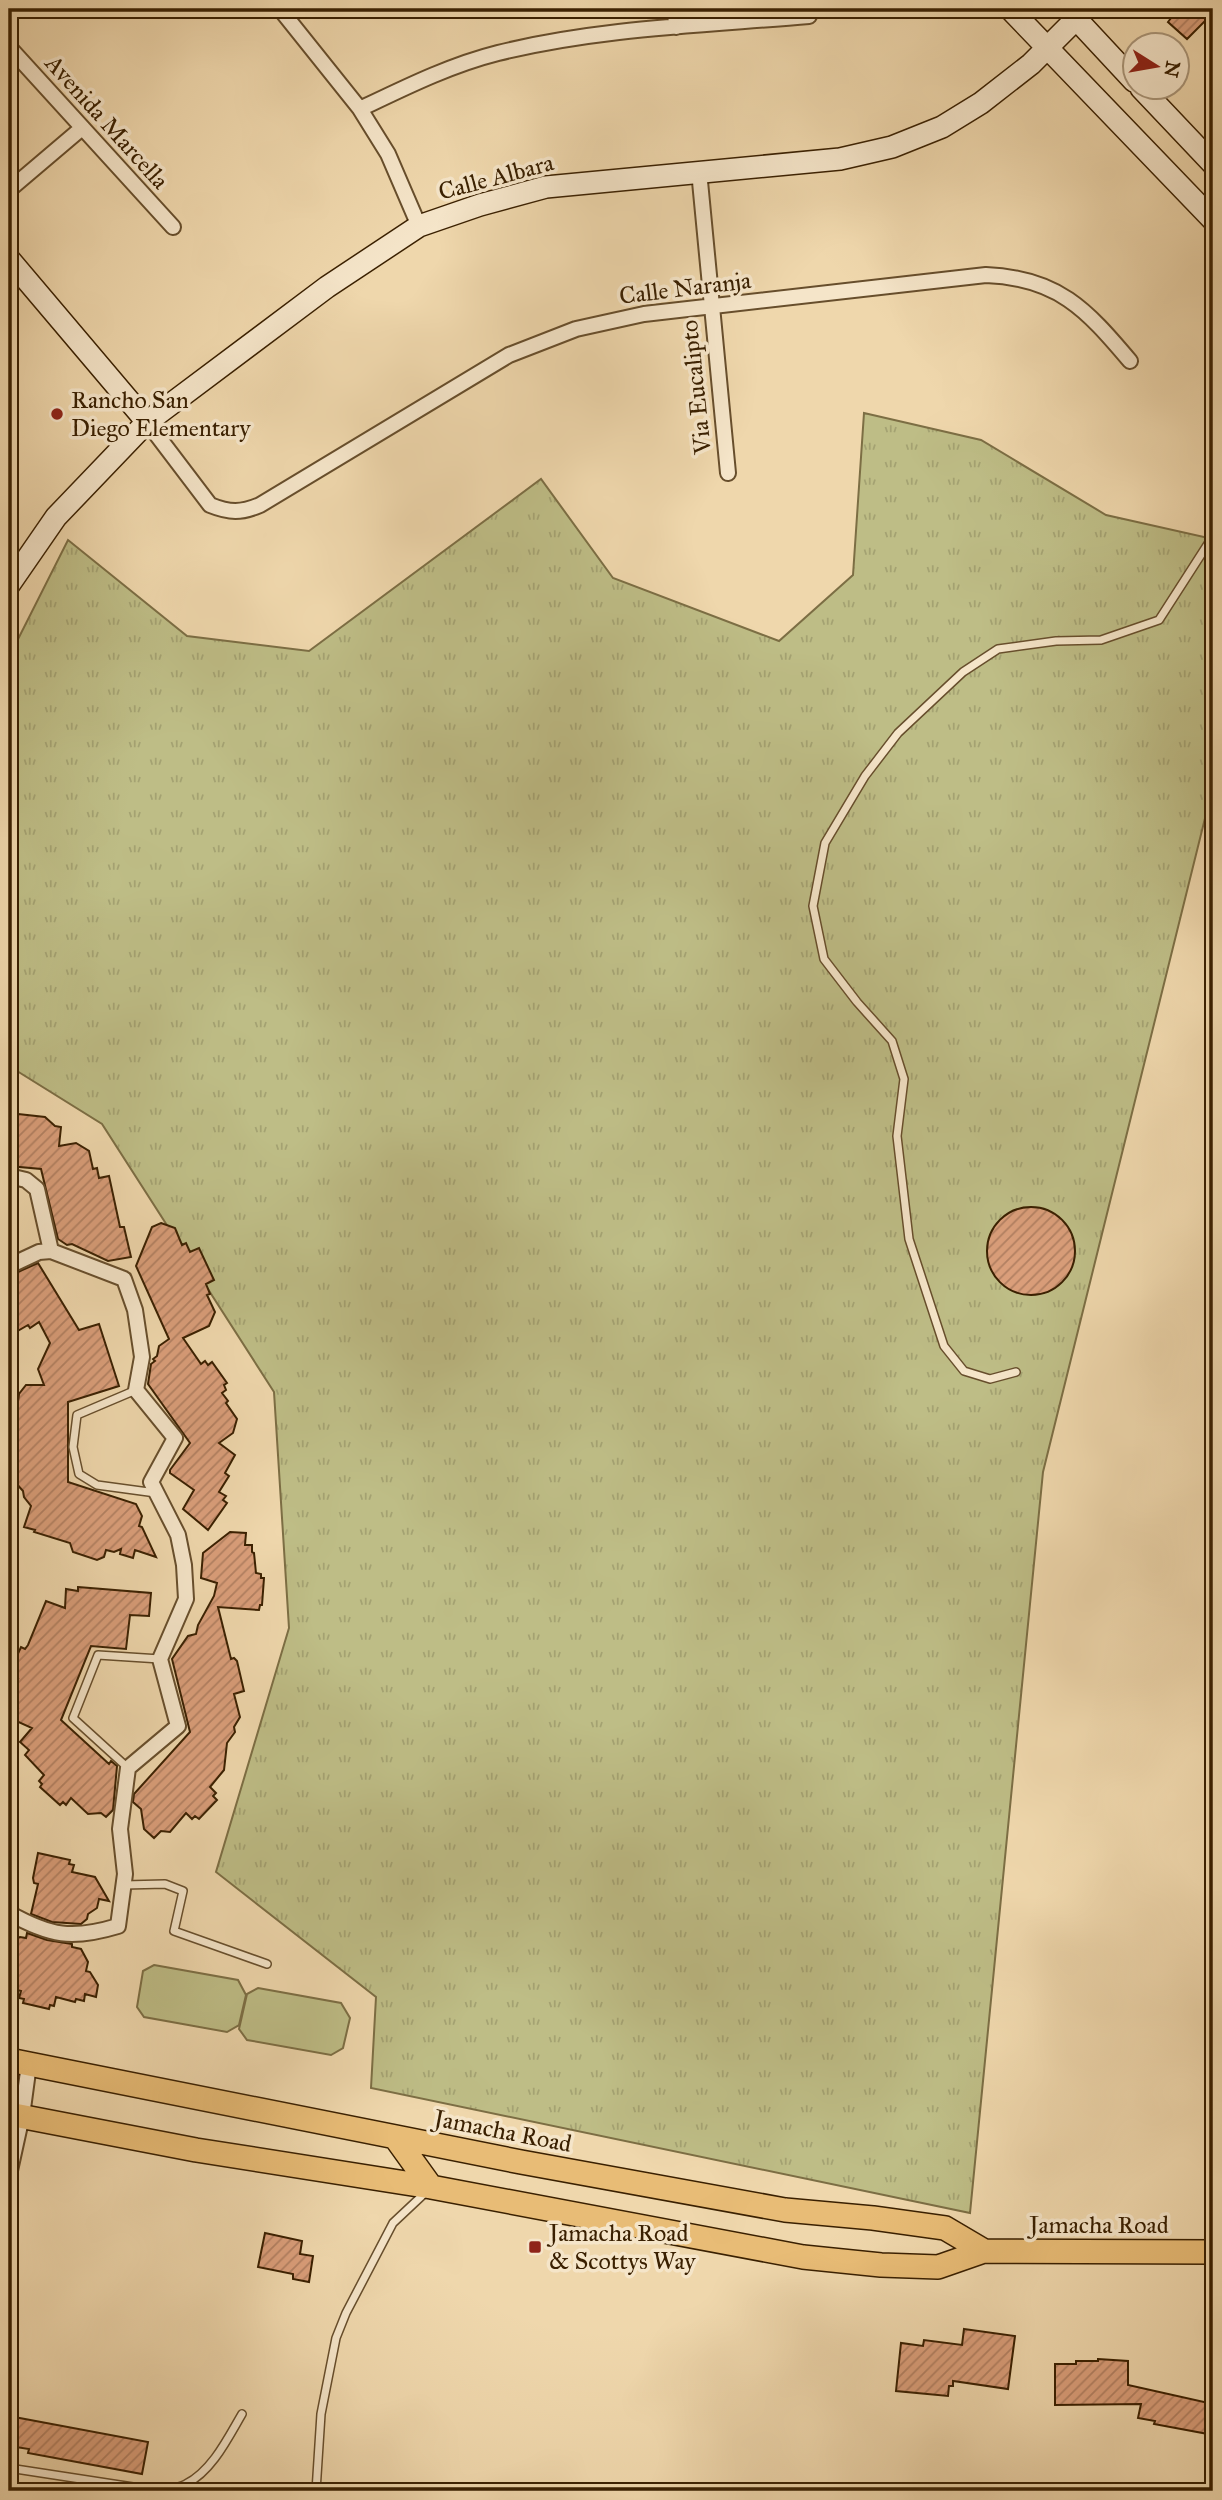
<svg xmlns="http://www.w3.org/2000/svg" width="1222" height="2500" font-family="'IM FELL Great Primer',serif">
<defs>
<pattern id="grass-tufts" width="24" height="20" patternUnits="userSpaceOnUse" patternTransform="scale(1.75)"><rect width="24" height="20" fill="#bebd86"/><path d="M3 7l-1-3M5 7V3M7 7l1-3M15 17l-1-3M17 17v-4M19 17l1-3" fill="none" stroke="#a4a272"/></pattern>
<pattern id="building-hatch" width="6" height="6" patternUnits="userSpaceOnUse" patternTransform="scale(1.75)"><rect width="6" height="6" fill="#da9e7a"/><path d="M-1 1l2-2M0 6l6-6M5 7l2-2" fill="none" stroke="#b28062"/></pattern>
</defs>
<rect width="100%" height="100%" fill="#efd7ac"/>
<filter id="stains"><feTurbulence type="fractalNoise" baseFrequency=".00286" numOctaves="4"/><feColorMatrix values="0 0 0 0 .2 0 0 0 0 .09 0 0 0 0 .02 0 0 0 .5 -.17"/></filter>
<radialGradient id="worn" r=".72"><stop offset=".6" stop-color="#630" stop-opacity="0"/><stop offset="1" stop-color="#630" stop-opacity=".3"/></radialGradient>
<!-- grass -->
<path fill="url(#grass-tufts)" stroke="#7c6e44" stroke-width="2" d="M864,413L981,440L1106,515L1213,539V786L1043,1472L970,2213L371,2088L376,1997L216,1872L289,1628L274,1392L102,1124L9,1066V657L68,540L187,636L309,651L541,479L613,578L779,641L853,575Z"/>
<!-- garden -->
<path fill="#bebd86" stroke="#7c6e44" stroke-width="2" d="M154,1965L238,1980L246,1995L239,2025L227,2032L144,2017L137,2007L143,1971Z
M258,1988L341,2003L350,2018L343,2048L331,2055L247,2040L239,2029L247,1994Z"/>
<!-- building -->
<path fill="url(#building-hatch)" stroke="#3a2001" stroke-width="2" d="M1178,9H1210L1204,17L1207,19L1187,39L1168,22Z
M9,1113L45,1117L55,1126L61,1127L59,1146L76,1143L89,1151L93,1169L97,1168L99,1178L109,1176L120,1227H124L131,1257L108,1261L72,1244L67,1245L58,1239L41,1169L9,1166Z
M987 1251a44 44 0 1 1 88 0a44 44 0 1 1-88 0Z
M161,1223L175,1228L182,1245L186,1243L190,1252L199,1248L214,1280L206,1284L210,1294L207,1295L215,1312L209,1326L183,1338L201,1364L205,1361L208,1365L212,1362L227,1383L224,1385L226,1390L222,1393L228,1401L226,1403L237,1419L233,1433L219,1443L235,1455L225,1473L229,1476L219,1492L226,1496L223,1500L227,1503L208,1530L183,1509L194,1490L170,1473V1470L190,1443L148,1384L151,1364L155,1361L153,1359L157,1356L159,1346L169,1339L136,1266L152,1227Z
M38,1263L79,1330L99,1324L119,1386L68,1402V1482L136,1504L142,1516L139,1526L142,1527L156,1557L135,1550L133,1558L120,1554L121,1549L114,1552L106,1550L104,1557L97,1560L73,1552L70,1543L34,1532L35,1530L24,1527L31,1506L24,1497L23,1491L15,1482V1460H9V1424H15L19,1394L26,1385H44L38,1369L50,1343L39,1322L30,1328L28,1325L9,1336V1276Z
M230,1532L246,1533L245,1545H252V1552L254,1553L256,1573L261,1574V1578H264L262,1605H260L259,1610L218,1607L231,1659L234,1658L237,1661L244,1691L234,1694L240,1717L234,1727L235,1732L227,1743L224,1770L210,1787L216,1793L213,1796L217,1800L199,1819L195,1816L192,1819L186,1813L170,1832L161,1831L154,1838L144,1829L141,1809L133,1802L134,1794L190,1732L172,1659L188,1636L196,1634L198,1625L214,1596L217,1583L201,1578L203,1553Z
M78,1587L151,1593L149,1616L130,1615L126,1649L91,1646L61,1720L109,1764L111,1761L117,1766L113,1810L106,1817L101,1813L88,1814L71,1798L66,1805L63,1802L60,1805L40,1787L42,1784L39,1781L44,1775L25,1755L29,1750L20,1742L32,1728L14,1720L18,1709L12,1706L17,1690L13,1688L18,1679L13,1677L15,1673L10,1671L21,1647L25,1649L28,1645L46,1601L65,1608L66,1589L78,1591Z
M38,1853L70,1860L69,1864L74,1865L72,1872L95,1877L109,1901L99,1899L97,1908L88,1914L87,1919L81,1924L52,1922L31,1914L38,1884L34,1883L33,1878Z
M27,1933L47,1940L72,1944V1947L81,1949L88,1962L86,1971L90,1972L98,1985L96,1997L85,1994L84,2001L76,1999L75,2002L56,1997L54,2006L50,2005L49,2009L23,2003L24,1999L19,1998L21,1991L9,1988V1942L20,1937L26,1938Z
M265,2233L302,2241L300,2254L313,2256L309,2282L293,2279V2274L258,2267Z
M964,2329L1015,2336L1008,2389L953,2381V2386H949L948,2396L896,2391L901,2343L923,2346L924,2340L962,2345Z
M1098,2359L1128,2361V2385L1213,2404L1208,2434L1154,2424L1155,2421L1138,2418L1141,2404L1055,2405V2364H1076V2361H1098Z
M9,2416L148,2442L142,2474L28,2453L29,2449L9,2446Z"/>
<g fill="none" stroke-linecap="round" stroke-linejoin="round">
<defs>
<path id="lane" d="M1016,1372L990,1379L964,1371L944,1346L909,1239L897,1136L904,1079L892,1041L857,1002L824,959L813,906L825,843L865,776L898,733L963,672L998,649L1056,641L1101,640L1159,620L1213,536
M136,1390L77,1415L73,1447L79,1474L97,1485L156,1493
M128,1768L73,1718L98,1655L160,1659
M124,1885L165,1884L183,1891L174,1931L267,1964
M9,2468L159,2491
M159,2491C168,2489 179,2488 186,2484C212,2471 228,2438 242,2414
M316,2491L321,2414L336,2338L346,2313L393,2223L426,2192"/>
<path id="street" d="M280,9L360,109L388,154L419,226
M675,9L676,27
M9,47L173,227
M360,109C404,88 450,65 498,53C599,28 705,25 809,16
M699,171L728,473
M9,190L82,128
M147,422L210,505C230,513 241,513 260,505L509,355L576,329L644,314L986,275C1058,278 1086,309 1130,361
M9,1176L26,1180L37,1189L51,1251
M9,1266L39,1252L51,1251L124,1279L135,1310L142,1357L136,1390L175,1438L151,1482L178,1535L184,1565L186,1599L160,1659L178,1726L128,1768L120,1829L125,1874L118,1926C72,1940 50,1936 9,1913
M9,2175L22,2116L29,2064"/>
<path id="secondary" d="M1010,9L1213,220
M1067,9L1134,81
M1141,88L1213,164
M9,259L147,422
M9,585L56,517L147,422L327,287L419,226L480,205L546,187L840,159L892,147L942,127L981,103L1031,64L1076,19"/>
<path id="primary" d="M9,2060L521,2162L785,2210L873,2218L945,2228L984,2251
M9,2114L196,2150L431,2187L803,2257L881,2265L938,2267L984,2251L1213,2252
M395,2137L431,2187"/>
</defs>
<!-- lane casing -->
<use href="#lane" stroke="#674e2c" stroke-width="10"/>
<!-- street casing -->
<use href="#street" stroke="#674e2c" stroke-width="18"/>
<!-- secondary casing -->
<use href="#secondary" stroke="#3a2001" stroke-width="24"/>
<!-- primary casing -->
<use href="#primary" stroke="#3a2001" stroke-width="26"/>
<!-- lane -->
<use href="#lane" stroke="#f5e5c9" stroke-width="7"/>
<!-- street -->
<use href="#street" stroke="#f5e5c9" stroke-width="14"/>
<!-- secondary -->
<use href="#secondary" stroke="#f5e5c9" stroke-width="21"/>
<!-- primary -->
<use href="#primary" stroke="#e8bc76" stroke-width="23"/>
</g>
<!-- markers -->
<g fill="#8f2418" stroke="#f5e5c9" stroke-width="2.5">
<circle cx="57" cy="414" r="7"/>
<rect x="528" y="2240" width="14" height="14" rx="3.5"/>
</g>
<g text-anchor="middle" stroke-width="7" stroke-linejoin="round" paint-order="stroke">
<!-- street labels -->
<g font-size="24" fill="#3a2001" stroke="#f5e5c9">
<text transform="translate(107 122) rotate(48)" y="8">Avenida Marcella</text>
<text transform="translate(496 177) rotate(-15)" y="8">Calle Albara</text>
<text transform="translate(685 288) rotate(-7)" y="8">Calle Naranja</text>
<text transform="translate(696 387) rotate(-96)" y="8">Via Eucalipto</text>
<text transform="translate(503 2131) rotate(11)" y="8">Jamacha Road</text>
<text x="1099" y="2233">Jamacha Road</text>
</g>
<!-- poi labels -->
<g font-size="24" fill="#3a2001" stroke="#f5e5c9" text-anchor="start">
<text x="71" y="408">Rancho San<tspan x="71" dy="28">Diego Elementary</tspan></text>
<text x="549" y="2241">Jamacha Road<tspan x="549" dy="28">&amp; Scottys Way</tspan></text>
</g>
</g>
<!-- margin -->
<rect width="1222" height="2500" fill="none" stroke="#efd7ac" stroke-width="35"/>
<rect x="10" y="10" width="1201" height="2479" fill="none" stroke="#3a2001" stroke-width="3.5"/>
<rect x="18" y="18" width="1187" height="2465" fill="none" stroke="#3a2001" stroke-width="2"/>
<!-- north arrow -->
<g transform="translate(1156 66) rotate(101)"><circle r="33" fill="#f5e5c9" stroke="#aa9679" stroke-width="2"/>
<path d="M0-5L12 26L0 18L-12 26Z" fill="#8f2418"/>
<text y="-10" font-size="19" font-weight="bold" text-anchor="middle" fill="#3a2001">N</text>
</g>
<rect width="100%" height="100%" filter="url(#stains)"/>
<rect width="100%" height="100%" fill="url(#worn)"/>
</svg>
